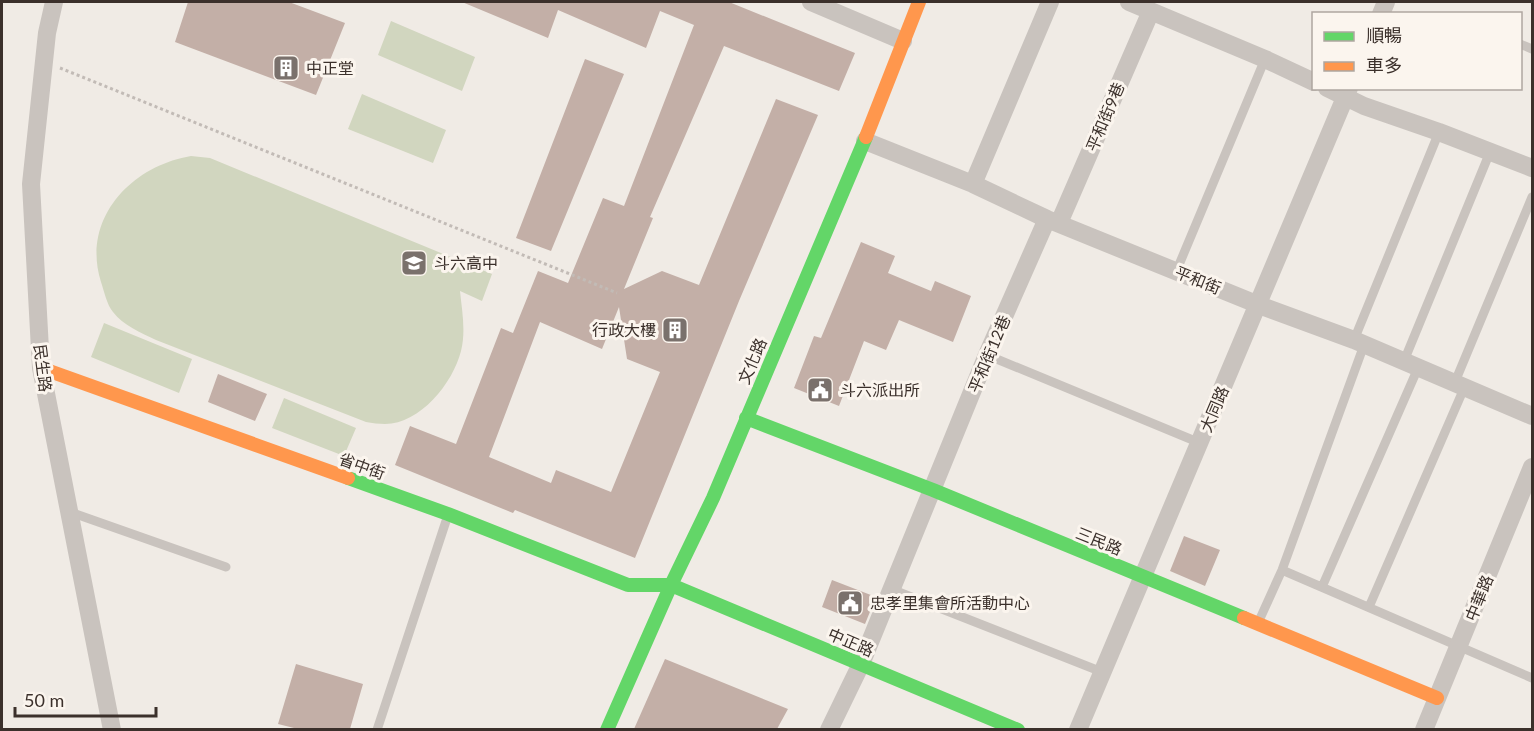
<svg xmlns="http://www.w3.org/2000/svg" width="1534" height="731" font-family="Lato,'Noto Sans TC',sans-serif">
<rect width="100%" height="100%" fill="#f0ebe5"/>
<!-- grass -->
<path fill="#d1d6bf" d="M391,21L475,57L462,91L378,55Z
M362,94L446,130L433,163L348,129Z
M191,156L210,158L492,274L482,301L460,291C462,311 466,331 461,351C453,383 420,424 385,424C379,424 372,423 366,422L156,340C141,333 123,325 113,312C107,305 104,291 101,282C81,219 131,166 191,156Z
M104,323L192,359L179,393L91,357Z
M284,398L356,428L344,456L272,428Z"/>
<!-- building -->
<path fill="#c3afa7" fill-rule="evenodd" d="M188,2H289L345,23L316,95L175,42Z
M462,2H729L855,53L839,91L724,46L650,217L653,218L624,289L662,271L699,285L776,99L818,115L739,301L635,558L515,510L513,513L395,465L410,426L456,444L501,328L513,333L538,271L568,283L603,198L624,206L694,25L660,11L646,48L558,10L548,38ZM619,307L627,359L660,372L611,492L556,470L551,483L489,457L540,322L602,349Z
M585,59L624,74L551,251L516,238Z
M861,242L895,256L888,273L931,291L935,281L971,296L953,342L899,320L886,350L864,341L839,406L794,388L814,336L821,338Z
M218,374L267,394L255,421L208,402Z
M1184,536L1220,550L1205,586L1170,571Z
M832,580L876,597L865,624L822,607Z
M665,659L788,709L777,729H634Z
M296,664L363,684L350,729H298L278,724Z"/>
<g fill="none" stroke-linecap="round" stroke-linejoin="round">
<!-- path -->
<path stroke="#c2bbb6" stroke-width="3" stroke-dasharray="3 3" stroke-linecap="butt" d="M60,68L617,293"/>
<!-- lane -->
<path stroke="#c9c3be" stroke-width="9" d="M1520,44L1532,49
M1176,272L1265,59
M1354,340L1439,132
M987,355L1200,443
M1404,361L1490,152
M1455,382L1532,197
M70,512L226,567
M1282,570L1532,678
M1322,587L1418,368
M891,589L1102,672
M1369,607L1465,386
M1258,623L1282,570L1364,345
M377,730L448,515"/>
<!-- street -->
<path stroke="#c9c3be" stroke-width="18" d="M54,2L47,33L31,184L41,368L112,730
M811,2L903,41
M1129,2L1265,59L1314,82
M1381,14L1386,2
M1327,88L1364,106L1439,132L1532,168
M865,141L973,184L1047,219L1259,305L1354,340L1532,416
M973,184L1050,2
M1059,223L1151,11
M829,730L861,664L987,355L1047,219
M1078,730L1349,88
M1424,730L1532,467"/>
<!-- fast -->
<path stroke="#63d668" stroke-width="14" d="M746,418L933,490L1244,618
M348,478L448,514L628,585H671L1018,730
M607,730L671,585L713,498L866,137"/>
<!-- slow -->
<path stroke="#ff974d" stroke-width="14" d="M866,137L919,2
M41,368L348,478
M1244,618L1437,698"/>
</g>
<!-- icons -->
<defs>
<symbol id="building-square" viewBox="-11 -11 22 22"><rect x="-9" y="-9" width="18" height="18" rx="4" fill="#7a716c" stroke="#fbf5ee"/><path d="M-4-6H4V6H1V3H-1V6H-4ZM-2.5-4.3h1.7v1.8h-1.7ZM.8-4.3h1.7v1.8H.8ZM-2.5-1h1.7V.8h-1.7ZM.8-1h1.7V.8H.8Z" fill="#fff"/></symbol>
<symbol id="school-square" viewBox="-11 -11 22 22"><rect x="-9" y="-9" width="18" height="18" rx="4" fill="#7a716c" stroke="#fbf5ee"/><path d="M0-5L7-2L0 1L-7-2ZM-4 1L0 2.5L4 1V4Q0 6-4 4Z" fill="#fff"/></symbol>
<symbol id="civic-square" viewBox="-11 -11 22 22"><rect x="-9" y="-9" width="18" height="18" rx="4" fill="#7a716c" stroke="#fbf5ee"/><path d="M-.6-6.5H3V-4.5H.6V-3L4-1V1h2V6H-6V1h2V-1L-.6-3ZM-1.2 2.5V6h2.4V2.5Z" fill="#fff"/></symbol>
</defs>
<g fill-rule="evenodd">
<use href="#building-square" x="271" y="53" width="30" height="30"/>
<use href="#school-square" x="399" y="248" width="30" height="30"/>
<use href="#building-square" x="660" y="315" width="30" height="30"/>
<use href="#civic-square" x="805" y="375" width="30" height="30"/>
<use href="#civic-square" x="835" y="588" width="30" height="30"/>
</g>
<g text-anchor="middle" stroke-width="6" stroke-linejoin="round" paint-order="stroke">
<!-- poi labels -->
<g font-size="16" fill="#3b302b" stroke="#fbf5ee" text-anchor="start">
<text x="306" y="74">中正堂</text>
<text x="434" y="269">斗六高中</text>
<text x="656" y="336" text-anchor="end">行政大樓</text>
<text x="840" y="396">斗六派出所</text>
<text x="870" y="609">忠孝里集會所活動中心</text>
</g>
<!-- street labels -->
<g font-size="16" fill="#3b302b" stroke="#fbf5ee">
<text transform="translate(1105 117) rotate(-67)" y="6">平和街9巷</text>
<text transform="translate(1198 280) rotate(22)" y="6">平和街</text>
<text transform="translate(989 354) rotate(-67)" y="6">平和街12巷</text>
<text transform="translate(752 361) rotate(-67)" y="6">文化路</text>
<text transform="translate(43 368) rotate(83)" y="6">民生路</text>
<text transform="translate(1214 409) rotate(-67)" y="6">大同路</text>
<text transform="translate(362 466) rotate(20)" y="6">省中街</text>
<text transform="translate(1099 541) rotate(22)" y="6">三民路</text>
<text transform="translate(1479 598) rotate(-68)" y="6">中華路</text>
<text transform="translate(851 642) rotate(23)" y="6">中正路</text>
</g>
</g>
<!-- border -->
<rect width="1534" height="731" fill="none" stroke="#3b302b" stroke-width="6"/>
<!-- legend -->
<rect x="1312" y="12" width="210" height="78" fill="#fbf5ee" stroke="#aea6a0" stroke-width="1.5"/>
<rect x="1324" y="32" width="30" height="9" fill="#63d668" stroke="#aea6a0" stroke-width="1.5"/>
<text x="1366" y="42" font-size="18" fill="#3b302b">順暢</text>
<rect x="1324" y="62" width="30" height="9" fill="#ff974d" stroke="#aea6a0" stroke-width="1.5"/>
<text x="1366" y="72" font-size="18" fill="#3b302b">車多</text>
<!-- scale -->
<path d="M15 707v9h141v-9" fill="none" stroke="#3b302b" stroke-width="3"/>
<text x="24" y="707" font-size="18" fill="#3b302b" stroke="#fbf5ee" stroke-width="4.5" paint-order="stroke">50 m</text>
</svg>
